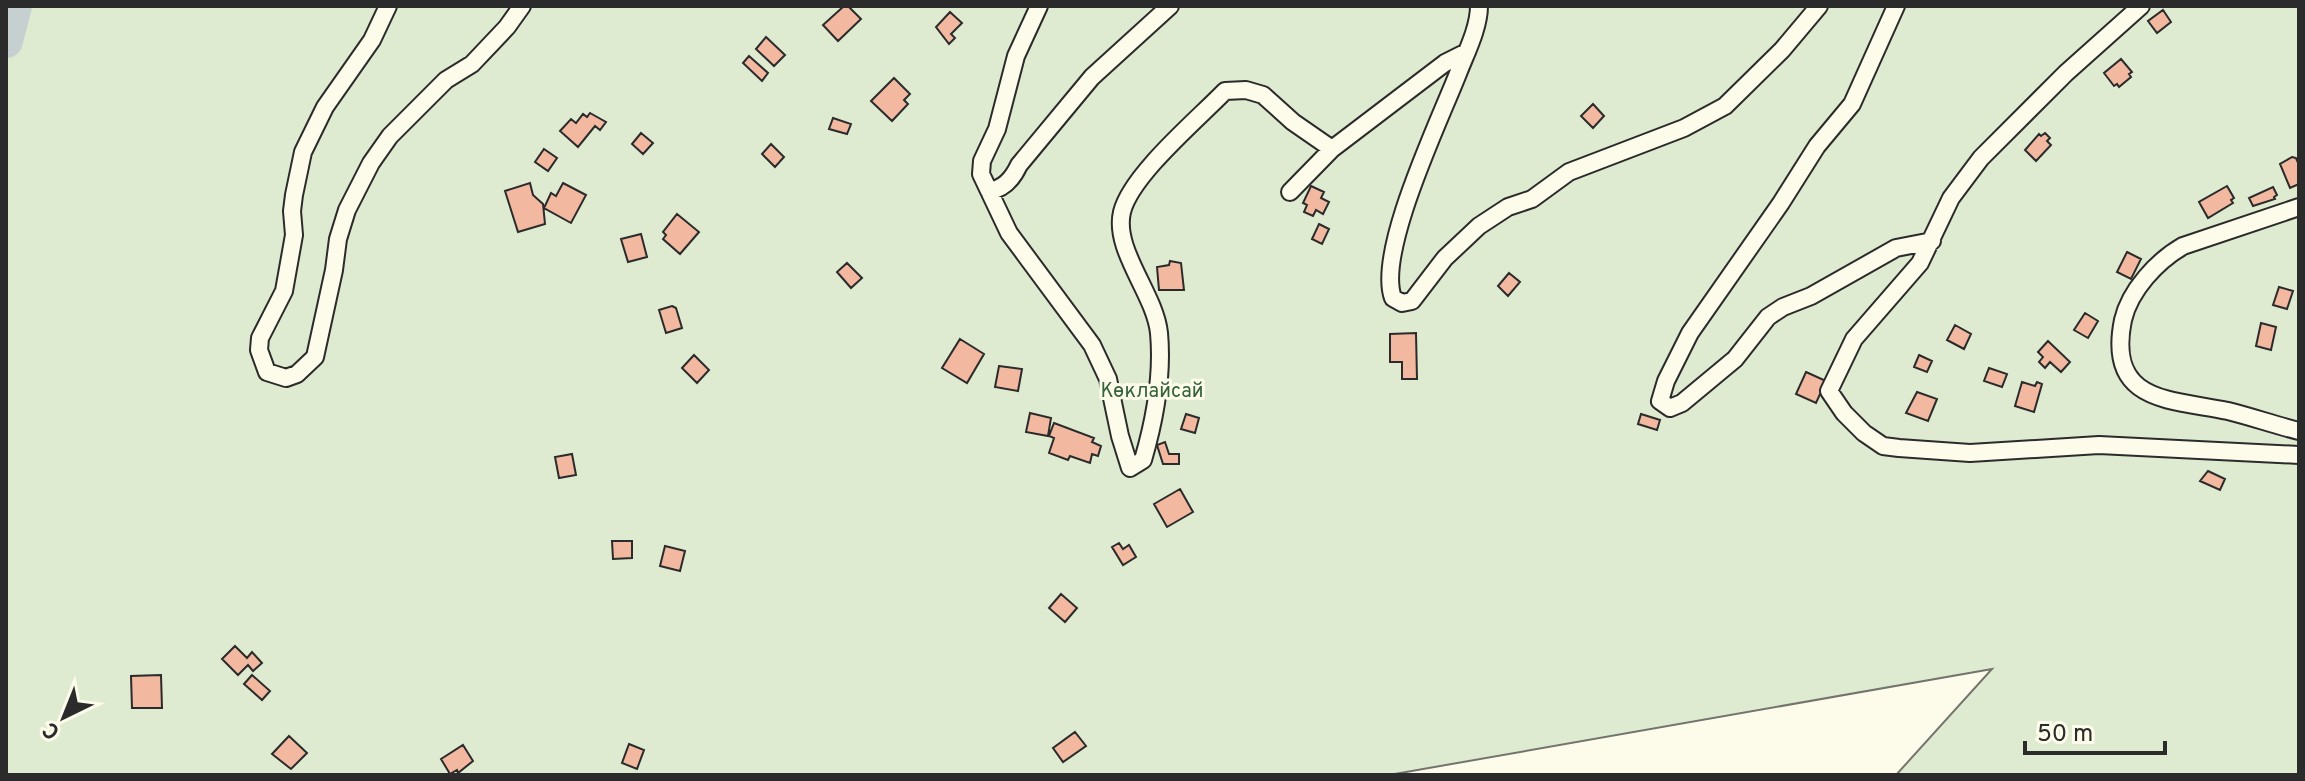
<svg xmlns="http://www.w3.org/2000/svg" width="2305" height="781" font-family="Overpass,sans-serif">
<rect width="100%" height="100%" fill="#fdfbea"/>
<!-- green -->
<path fill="#deebd1" stroke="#74746e" stroke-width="2" d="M6,6H2299V775H1896L1992,669L1389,775H6Z"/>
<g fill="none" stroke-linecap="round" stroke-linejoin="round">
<!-- river -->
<path stroke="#c7d0d0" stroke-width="34" d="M6,41L15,6"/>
</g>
<!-- building -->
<path fill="#f2b8a0" stroke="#2b2b2b" stroke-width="2" d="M844,6H848L861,19L838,41L823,25Z
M2163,10L2171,22L2157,33L2148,21Z
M950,12L962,23L951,34L955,38L949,44L936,27Z
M766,37L785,55L774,66L756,49Z
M749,56L768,73L762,81L743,63Z
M2121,59L2132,72L2129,74L2131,77L2119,87L2117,84L2114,86L2104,73Z
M894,78L910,94L904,100L908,104L892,121L871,101Z
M1593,104L1604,116L1593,128L1581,116Z
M590,113L606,122L600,130L595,126L578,147L560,131L571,119L576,123L583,114L587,117Z
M833,118L851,124L847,134L829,129Z
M641,133L653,143L643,154L632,144Z
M2045,133L2050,138L2047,141L2051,145L2036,161L2025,150L2039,134L2041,136Z
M771,144L784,157L775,167L762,154Z
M544,149L557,158L548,171L535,162Z
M2292,157L2296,158L2299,165V184L2290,188L2280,164Z
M530,183L533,195L543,204L545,224L518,232L505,191Z
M563,183L586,195L571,223L544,208L551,193L556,196Z
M1311,186L1324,192L1321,198L1329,202L1323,214L1316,210L1313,216L1304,212L1307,205L1303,203Z
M2227,186L2234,198L2231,200L2233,203L2208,218L2199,202Z
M2273,187L2277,195L2274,197L2275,199L2253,206L2249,198Z
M677,214L699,232L680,254L663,239L666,235L663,232Z
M1319,224L1329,229L1322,244L1312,239Z
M641,234L647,257L628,262L621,239Z
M2127,252L2141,259L2131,279L2117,272Z
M1170,261L1181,263L1184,290H1159L1157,267L1169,265Z
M847,263L862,278L851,288L837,272Z
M1509,273L1520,282L1508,296L1498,286Z
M2279,287L2293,291L2287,309L2273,305Z
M672,306L676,308L682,328L666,333L659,310Z
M2085,313L2098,321L2088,338L2074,330Z
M2261,323L2276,327L2271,350L2256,346Z
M1955,325L1971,334L1964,349L1947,340Z
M1416,333L1417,379H1402V362H1390V334Z
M960,339L984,354L967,383L942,368Z
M2048,341L2070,362L2061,372L2050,362L2045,368L2039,362L2043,357L2038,352Z
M694,355L709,370L697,383L682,368Z
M1919,355L1932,361L1927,372L1914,367Z
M999,366L1022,369L1018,391L995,387Z
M1989,368L2007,374L2002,387L1984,381Z
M1806,372L1826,381L1816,403L1796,394Z
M2022,382L2035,386L2037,382L2042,384L2034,412L2015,406Z
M1917,392L1937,399L1928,421L1906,413Z
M1030,413L1051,418L1048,436L1026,432Z
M1186,414L1199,418L1195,433L1181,429Z
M1641,414L1660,420L1657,430L1638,424Z
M1054,423L1094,438L1092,442L1101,446L1098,456L1092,454L1090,463L1070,456L1068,460L1049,453L1054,438L1049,436Z
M1165,442L1169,454H1179V464H1163L1157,445Z
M572,454L576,475L559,478L555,457Z
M2208,471L2225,479L2220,490L2200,481Z
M1180,489L1193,512L1167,527L1154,504Z
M612,541H632V558L613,559Z
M1119,543L1123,549L1129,545L1136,557L1123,565L1112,547Z
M665,546L685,551L680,571L660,566Z
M1061,594L1077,608L1065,622L1049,608Z
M235,646L247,658L252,652L262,663L253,671L248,665L238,675L222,659Z
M161,675L162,708H132L131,676Z
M252,675L270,691L262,700L244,684Z
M1075,732L1086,746L1063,762L1053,748Z
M289,736L307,753L291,769L272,754Z
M629,744L644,750L637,769L622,763Z
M463,745L473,761L458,773L457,770L450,774L441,759Z"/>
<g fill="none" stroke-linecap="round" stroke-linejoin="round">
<defs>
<path id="minor" d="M388,6L372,40L325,107L303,152L294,195L292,211L294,235L284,291L260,338L259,350L267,372L286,378L297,374L315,357L334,270L338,239L347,210L371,163L390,136L446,80L472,64L507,27L522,6
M1039,6L1016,56L997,129L982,161L981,174L1009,233L1092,345L1108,379L1120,436L1130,468L1143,460C1155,419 1163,376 1159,333C1155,294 1113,250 1122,212C1131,175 1198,119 1225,91L1246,90L1263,95L1293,122L1332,149
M1479,6C1479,27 1467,51 1459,71C1440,120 1376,252 1393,298L1402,303L1412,301L1445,258L1479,226L1508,207L1532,199L1569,172L1684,128L1725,106L1782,50L1819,6
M1896,6L1852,104L1817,146L1781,203L1690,333L1666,381L1660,401L1670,408L1682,403L1735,359L1768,317L1783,307L1811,296L1896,248L1932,241
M2141,6L2066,73L1981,158L1951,198L1920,263L1854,339L1829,391L1844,413L1864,433L1883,446L1899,448L1970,453L2099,445L2299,455
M989,191C1004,189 1013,178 1019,165L1092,77L1170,6
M1290,192L1332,149L1445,63L1467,52
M2299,207L2183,246C2157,261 2130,290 2123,320C2106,404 2172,399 2228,411C2252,417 2275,425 2299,431"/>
</defs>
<!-- minor casing -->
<use href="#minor" stroke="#2b2b2b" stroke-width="20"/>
<!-- minor -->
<use href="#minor" stroke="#fdfbea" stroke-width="16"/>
</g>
<g text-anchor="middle" stroke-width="6" stroke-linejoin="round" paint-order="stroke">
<!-- park labels -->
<g font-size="20" fill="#34623c" stroke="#fdfbea">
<text x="1152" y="397">Көклайсай</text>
</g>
</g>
<!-- border -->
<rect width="2305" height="781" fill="none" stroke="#2b2b2b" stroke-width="16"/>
<!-- north arrow -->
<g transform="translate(64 717) rotate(223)" stroke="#fdfbea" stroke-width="6" paint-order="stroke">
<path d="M0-6L14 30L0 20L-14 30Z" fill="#2b2b2b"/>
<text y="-12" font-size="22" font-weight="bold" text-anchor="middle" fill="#2b2b2b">С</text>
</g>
<!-- scale -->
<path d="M2025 741v12h140v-12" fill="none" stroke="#2b2b2b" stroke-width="4"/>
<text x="2037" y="741" font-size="24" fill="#2b2b2b" stroke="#fdfbea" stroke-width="6" paint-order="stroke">50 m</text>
</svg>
